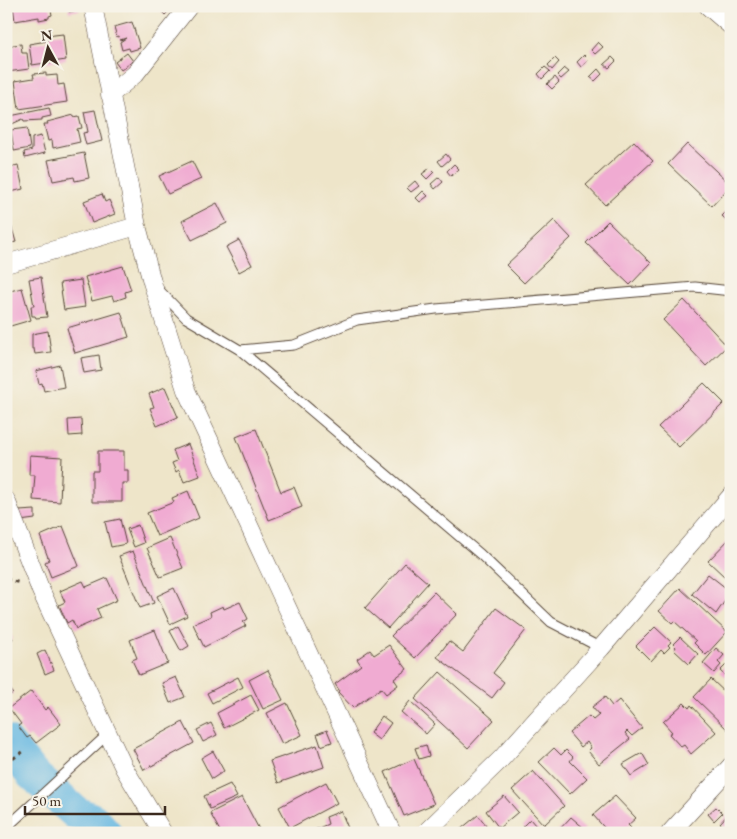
<svg xmlns="http://www.w3.org/2000/svg" width="737" height="839" font-family="'EB Garamond',serif">
<rect width="100%" height="100%" fill="#f7f3e8"/>
<filter id="ink" filterUnits="userSpaceOnUse"><feTurbulence type="fractalNoise" baseFrequency=".02" numOctaves="2"/><feDisplacementMap in="SourceGraphic" scale="10" xChannelSelector="R" yChannelSelector="G"/><feConvolveMatrix kernelMatrix="1 2 1 2 8 2 1 2 1" color-interpolation-filters="sRGB"/></filter>
<filter id="wash" filterUnits="userSpaceOnUse"><feTurbulence type="fractalNoise" baseFrequency=".0096" numOctaves="4" result="noise"/><feDisplacementMap in="SourceGraphic" scale="20" xChannelSelector="R" yChannelSelector="G"/><feGaussianBlur stdDeviation="1.12" result="paint"/><feColorMatrix in="noise" values="0 0 0 0 0 0 0 0 0 0 0 0 0 0 0 0 0 1.4 0 .05"/><feComposite in="paint" operator="in"/></filter>
<g filter="url(#wash)">
<rect width="100%" height="100%" fill="#eee5c9"/>
<g fill="none" stroke-linecap="round" stroke-linejoin="round">
<!-- river -->
<path stroke="#65b7e1" stroke-width="34" d="M6,742L32,774L76,813L93,820L105,833"/>
</g>
<g id="blocks">
<!-- building -->
<path fill="#f0abd2" d="M13,6H50L52,15L49,16V18L39,20V17L15,21Z
M68,6H80V10L69,12Z
M162,6H174L165,15L159,9Z
M132,22L140,48L130,51L129,48L122,50L120,42L126,38L120,40L119,36L117,37L114,27Z
M63,34L66,60L32,65L29,44L47,41L46,36Z
M598,42L603,47L595,54L591,50Z
M21,44L22,53H27L29,69L7,72L6,46Z
M127,53L133,61L121,70L115,62Z
M584,55L589,60L581,67L577,62Z
M612,57L616,61L609,68L604,64Z
M555,58L559,62L552,70L548,65Z
M545,67L550,71L542,79L538,74Z
M564,68L569,72L561,79L557,75Z
M598,69L602,74L595,81L590,77Z
M46,73V76L57,75L58,85L64,84L67,102L19,109L15,81L34,78L33,74Z
M555,77L559,82L552,89L547,84Z
M49,108L51,116L42,118V120L24,121L23,119L12,124L10,116Z
M95,110L102,141L86,145L83,133L88,132L84,112Z
M74,115V117L79,116L82,128L77,129L80,142L53,148L52,140L48,141L44,124H48L47,122Z
M27,128L30,148L14,151L11,130Z
M41,136L45,153L25,158L24,152L32,150V138Z
M634,141L653,161L605,205L586,185Z
M687,144L731,185L712,206L668,164Z
M84,153L89,178L75,181L74,177L53,181L48,160Z
M446,154L450,159L442,166L438,161Z
M192,161L201,179L168,194L159,176Z
M454,164L459,169L451,176L447,171Z
M18,165L23,189L7,193L9,201L6,202V168Z
M430,168L434,172L427,179L422,174Z
M439,177L443,182L435,189L431,184Z
M415,181L419,186L411,192L407,188Z
M423,191L428,196L420,202L416,198Z
M102,194L105,202L109,200L115,214L92,223L84,201Z
M217,203L227,223L192,240L182,221Z
M731,207V224L722,216Z
M6,208L16,242L6,244Z
M554,220L571,238L524,283L506,265Z
M608,221L651,263L630,285L586,243Z
M239,240L252,265L239,272L226,247Z
M123,266L131,290L125,292L126,297L114,301L112,296L92,301L85,277Z
M41,277L47,317L36,318L35,316H32L31,306H34L29,279Z
M81,280L85,307L64,310L60,283Z
M22,288L31,320L7,327L6,292Z
M684,300L727,346L706,366L663,320Z
M121,312L129,337L75,353L67,328Z
M48,331L51,352L35,354L34,349H32V334Z
M99,355L101,370L84,373L81,358Z
M60,365L64,387L44,391L42,383L39,384L36,371Z
M704,383L724,403L679,447L658,427Z
M165,387L178,417L157,426L150,408L154,407L149,394Z
M81,419L82,435L69,436L68,420Z
M256,429L281,492L294,487L302,507L269,520L236,437Z
M188,444L200,476L184,482L179,470L176,472L172,463L177,461L173,450Z
M98,451H124V470H128V483H122V502H92V471H98Z
M30,455L62,457L60,502L33,500L35,475H29Z
M188,491L199,518L157,536L147,513L174,502L172,498Z
M35,510V519L20,521L19,511Z
M120,519L126,544L111,547L105,522Z
M138,525L144,543L134,547L127,529Z
M63,526L79,566L51,577L45,562L49,560L40,536Z
M731,537V571L725,577L708,561Z
M170,538L183,568L160,577L147,548Z
M133,551L154,603L140,608L119,556Z
M405,563L428,583L388,628L365,608Z
M708,574L731,592L716,614L692,594Z
M107,578L117,600L97,609L101,618L76,629L72,620L67,623L59,605L65,602L60,591L83,581L86,587Z
M174,588L187,616L170,624L157,596Z
M680,588L727,632L706,655L694,643L696,641L674,621L672,623L659,611Z
M434,592L457,614L415,658L391,636Z
M240,602L248,619L243,622L246,626L204,647L193,624L211,616L210,612L223,606L224,609Z
M496,608L526,630L493,673L504,682L492,698L437,657L449,641L463,652Z
M178,626L189,646L181,651L170,631Z
M6,627L13,639L6,643Z
M655,627L671,642L668,645L670,647L664,653L661,650L651,661L636,646Z
M155,630L168,663L139,675L132,660L137,658L130,640Z
M680,637L698,654L689,664L674,650L676,647L673,644Z
M389,645L407,669L394,679L398,685L386,694L381,688L353,708L338,692L339,690L335,684L361,665L357,659L370,650L374,655Z
M716,648L724,655L718,662L721,665L714,673L703,663Z
M45,650L54,670L45,674L37,654Z
M731,660V681L720,671Z
M268,670L283,700L263,709L249,680Z
M440,672L494,720L468,748L415,699Z
M176,677L185,697L170,703L162,683Z
M238,677L243,687L212,703L207,693Z
M711,679L731,698L729,731L694,697Z
M6,683L13,693L6,698Z
M31,691L45,710L48,707L61,724L36,743L30,736L27,738L18,726L21,724L9,708Z
M251,695L259,710L224,728L217,713Z
M605,697L612,706L619,700L642,728L632,736L627,731L625,733L630,739L599,764L588,751L591,748L587,742L581,747L569,733L589,716L593,720L599,715L592,707Z
M410,701L435,724L426,734L401,712Z
M287,703L302,735L282,744L267,713Z
M684,703L689,708L691,705L716,732L691,754L684,745L681,747L669,734L672,732L663,722Z
M382,716L391,723L379,740L370,733Z
M183,722L194,743L144,770L133,749Z
M211,723L217,735L203,742L197,730Z
M327,730L332,742L321,746L317,734Z
M317,745L324,767L278,783L270,761Z
M426,745L429,756L419,759L415,748Z
M554,748L561,755L566,750L573,757L570,761L587,778L570,794L539,762Z
M213,751L224,771L212,779L201,758Z
M642,753L649,765L631,776L623,764Z
M414,759L434,804L404,816L385,772Z
M533,771L564,806L544,825L512,790Z
M326,782L337,803L290,828L279,807Z
M230,784L237,797L210,809L204,796Z
M504,796L518,812L499,828L486,811Z
M615,796L636,818L628,825L631,828L626,833H609L593,815Z
M242,797L261,833H221L210,813Z
M716,807L722,813L714,821L708,814Z
M341,811L350,833H307L328,824L326,817Z
M731,811V833H730L720,823Z
M478,815L491,831L489,833H456Z
M571,817L585,829L581,833H556Z
M530,819L542,833H528L523,826Z"/>
</g>
</g>
<g filter="url(#ink)">
<use href="#blocks" fill-opacity="0" stroke="#564638" stroke-width="1"/>
<g fill="none" stroke-linecap="round" stroke-linejoin="round">
<defs>
<path id="service" d="M157,288L186,318L240,350L480,554L551,622L601,648
M240,350L294,345L357,320L436,309L695,287L731,291
M6,828L108,734"/>
<path id="minor" d="M93,6L137,226L152,282L186,390L392,833
M708,6L731,26
M110,95L135,74L189,6
M6,264L137,226
M6,500L41,591L124,768L163,833
M425,833L501,759L601,648L731,496
M670,833L731,766"/>
</defs>
<!-- service casing -->
<use href="#service" stroke="#564638" stroke-width="11"/>
<!-- minor casing -->
<use href="#minor" stroke="#564638" stroke-width="19"/>
<!-- path -->
<path stroke="#564638" stroke-width="3" stroke-dasharray="4 4" stroke-linecap="butt" d="M6,579L20,583
M6,763L26,750"/>
<!-- service -->
<use href="#service" stroke="#fff" stroke-width="9"/>
<!-- minor -->
<use href="#minor" stroke="#fff" stroke-width="18"/>
</g>
</g>
<!-- margin -->
<rect width="737" height="839" fill="none" stroke="#f7f3e8" stroke-width="25"/>
<!-- north arrow -->
<g transform="translate(48 48) rotate(353)" stroke="#f7f3e8" stroke-width="4" paint-order="stroke">
<path d="M0-4L9 19L0 12L-9 19Z" fill="#3b2a1e"/>
<text y="-8" font-size="14" font-weight="bold" text-anchor="middle" fill="#3b2a1e">N</text>
</g>
<!-- scale -->
<path d="M25 806v8h140v-8" fill="none" stroke="#3b2a1e" stroke-width="2.5"/>
<text x="32" y="806" font-size="15" fill="#3b2a1e" stroke="#f7f3e8" stroke-width="4" paint-order="stroke">50 m</text>
</svg>
